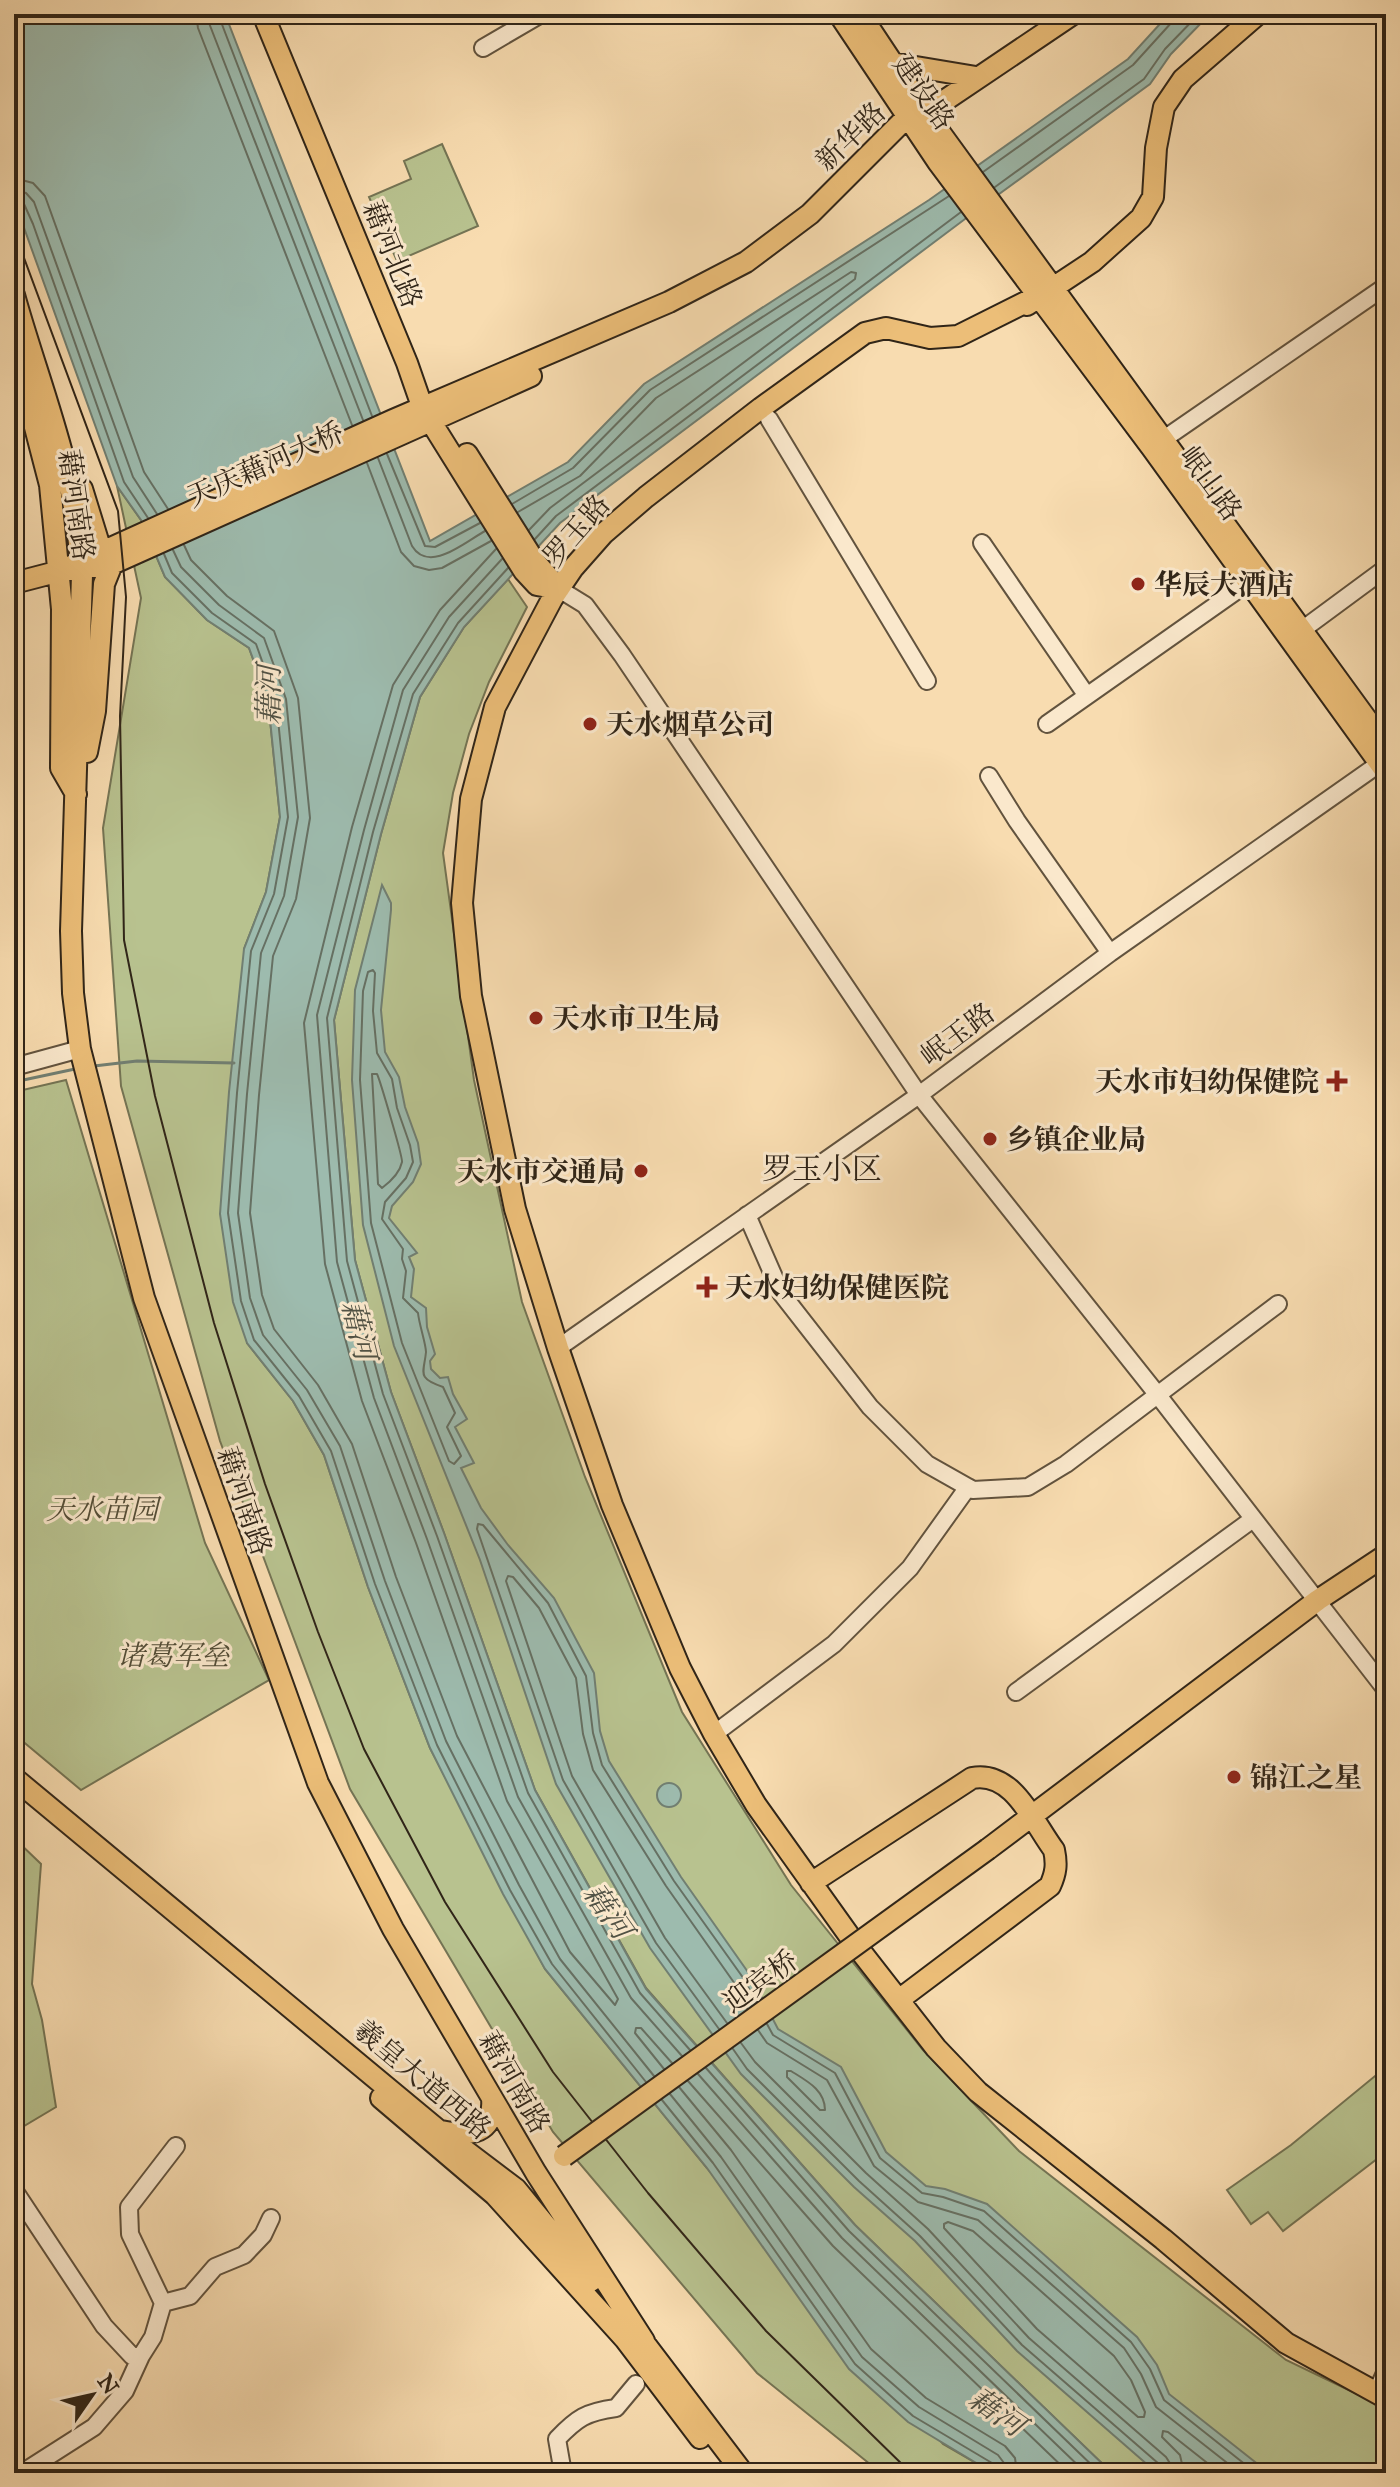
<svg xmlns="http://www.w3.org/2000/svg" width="1400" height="2487" font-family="'IM FELL Great Primer','Noto Serif SC',serif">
<rect width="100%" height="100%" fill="#f8dcb0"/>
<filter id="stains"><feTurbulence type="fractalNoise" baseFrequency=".0025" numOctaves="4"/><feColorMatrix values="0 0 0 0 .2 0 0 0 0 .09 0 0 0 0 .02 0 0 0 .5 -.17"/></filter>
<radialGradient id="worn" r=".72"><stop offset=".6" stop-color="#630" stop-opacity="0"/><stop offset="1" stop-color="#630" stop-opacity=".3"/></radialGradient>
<!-- green -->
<path fill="#b8c28f" stroke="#747454" stroke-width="2" d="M442,144L478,226L397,261L369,197L411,179L404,161Z
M117,486L141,520L165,577L207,620L249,648L268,700L280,817L266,892L244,949L247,1343L293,1401L324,1455L368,1587L430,1748L545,1969L707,2168L943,2444L993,2473H881L757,2373L553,2132L350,1789L220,1441L121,1086L103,828L141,598Z
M508,579L527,607L489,682L469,734L453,793L443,853L474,1080L522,1302L585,1477L682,1712L791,1885L923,2050L1019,2151L1286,2360L1386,2408V2473H1112L855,2225L646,1988L535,1790L444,1533L391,1392L355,1260L334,1020L381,834L420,697L464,627Z
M66,1080L205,1543L269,1680L81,1790L14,1734V1092Z
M14,1838L41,1864L32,1984L42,2020L56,2107L14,2132Z
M1386,2067V2152L1283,2231L1268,2212L1251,2224L1227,2190L1291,2145Z"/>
<!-- water -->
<path fill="#9dbbae" stroke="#717f72" stroke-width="2" d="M14,14H225L430,541L568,462L644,384L929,200L1128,59L1169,14H1210L1171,54L1150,84L969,216L560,523L464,627L420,697L381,834L334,1020L355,1260L391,1392L444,1533L535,1790L646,1989L855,2225L1112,2473H993L908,2422L849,2369L707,2168L545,1969L503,1894L430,1748L368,1587L324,1455L293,1401L247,1343L233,1302L220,1214L229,1092L244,949L266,892L280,817L268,700L249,648L207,620L165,577L141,520L117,486L14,200Z
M382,885L391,903V910L381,1010L385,1052L399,1077L405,1107L418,1143L421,1164L413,1182L392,1206L389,1218L417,1253L409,1257L414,1269L411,1297L426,1308L427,1327L435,1354L430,1361L431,1369L440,1378L448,1377L453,1394L467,1419L455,1427L474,1463L461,1468L481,1508L508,1545L554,1598L594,1673L600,1731L609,1761L681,1877L750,1975L778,2029L841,2067L886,2152L926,2186L945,2189L987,2204L1137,2337L1157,2365L1169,2394L1269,2473H1157L1017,2351L915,2241L854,2187L741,2074L650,1948L556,1784L480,1560L394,1346L363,1225L352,1080L355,990Z
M657 1795a12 12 0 1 1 24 0a12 12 0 1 1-24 0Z"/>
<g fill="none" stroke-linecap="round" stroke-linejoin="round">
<!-- shore -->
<path stroke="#667063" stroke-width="2" d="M196,14L198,28L352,425
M208,14L209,23L363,420
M218,14L372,416
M983,172L1133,65L1172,22L1174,14
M14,178L33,183L45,196L144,472L168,509
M995,187L1144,79L1165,49L1199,14
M14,190L26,193L34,202L133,477L157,514
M14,200L24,204L33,224L124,482L148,518
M387,454L425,546L435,547L480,523
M378,458L412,546C429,574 465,542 485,531
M367,463L401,552L414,566L429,570L442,568L491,541
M512,504L573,468L650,390L949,196
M518,512L580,476L656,398L851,272L856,273L855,279L550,508L529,530
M535,539L556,516L961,212
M184,545L191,560L227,596L274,631L298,698L310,818L296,899L273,956L259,1095L250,1213L262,1295L274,1329L318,1385L352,1444L396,1577L457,1736L570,1952L615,2005L618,1999L507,1801L416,1543L362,1401L325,1264L304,1023L352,827L393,685L440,610L496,549
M173,550L181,567L219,605L264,638L286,699L298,817L284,896L261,953L247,1094L238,1213L250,1298L263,1335L307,1390L340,1446L385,1581L446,1741L519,1885L560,1959L654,2076
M164,554L172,573L212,613L256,644L276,700L288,817L274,894L251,951L237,1093L228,1213L241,1301L254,1340L299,1396L331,1451L375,1584L437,1745L510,1890L552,1964L646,2082
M502,559L449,617L403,690L364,830L317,1015L337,1262L374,1398L427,1539L518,1797L631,1998L682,2056
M508,568L458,623L413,694L373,832L327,1018L347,1261L383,1394L437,1536L528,1793L640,1993L690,2050
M373,970L375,973L373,1011L377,1053L392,1079L397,1108L410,1145L413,1162L406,1178L385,1202L382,1219L403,1249L402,1259L406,1271L403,1298L418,1313C419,1324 426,1344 426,1352C424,1373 416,1378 443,1387L455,1413L447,1427L461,1456L454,1464L449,1461L402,1343L371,1223L360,1080L363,991L368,972Z
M372,1074H377C380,1080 403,1158 402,1162C400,1172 390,1182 382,1188L378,1184Z
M727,2023L665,1938L572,1776L506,1581L508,1576L513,1577L539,1608L576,1678L583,1734L593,1770L666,1886L735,1984L747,2008
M767,2024L773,2035L835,2073L880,2158L922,2193L943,2197L984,2211L1131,2342L1150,2369L1164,2400L1256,2473
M719,2029L656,1943L563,1780L477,1529L478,1524L483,1525L548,1603L586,1676L593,1733L602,1765L674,1881L744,1979L756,2002
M758,2030L767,2043L827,2080L874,2166L918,2202L978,2220L1124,2348L1141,2374L1156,2407L1240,2473
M741,2043L755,2062L866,2173L928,2229L1029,2338L1166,2457L1171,2465L1172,2473
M733,2049L747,2069L859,2181L920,2236L1022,2345L1159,2464L1162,2473
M706,2068L849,2231L1100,2473
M664,2069L635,2033L636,2028H641L672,2063
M787,2071H791C807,2081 825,2090 825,2110H820L787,2077Z
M698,2074L842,2238L1086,2473
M688,2081L833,2246L1069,2473
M679,2087L731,2150L871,2349L926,2398L1005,2446L1015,2458L1017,2473
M670,2094L721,2157L862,2357L919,2407L998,2455L1004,2463L1005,2473
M662,2100L713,2163L855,2364L913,2416L992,2463L995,2473
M948,2222L973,2231L1114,2356L1131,2380L1145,2412L1144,2417H1138L1037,2329L944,2228V2224Z
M1184,2473L1180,2455L1162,2437L1163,2431L1168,2432L1220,2473"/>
<!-- stream -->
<path stroke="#717f72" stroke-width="3" d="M94,1066L137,1061L234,1063
M14,1082L75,1069"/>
<defs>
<path id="minor" d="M483,48L541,14
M769,419L927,681
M1164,439L1386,286
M982,543L1087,696
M559,589L585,605L622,655L919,1095L1157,1394L1386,1690
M1302,630L1386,568
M1047,724L1249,582
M989,776L1017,821L1110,953
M14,1067L80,1049
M747,1215L781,1293L870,1407L927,1464L973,1490L1028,1487L1066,1464L1278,1304
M558,1348L919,1095L1110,953L1386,759
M1016,1692L1253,1519
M714,1734L834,1644L910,1568L968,1487
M14,2190L104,2326L132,2356H141L153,2337L163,2303L130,2234L129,2207L176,2146
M163,2303L190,2296L215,2267L244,2255L263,2235L271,2218
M1376,2393L1386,2371
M22,2473L94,2427L125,2391L141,2356
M563,2473L557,2439C577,2418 586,2412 616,2408L636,2384"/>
<path id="major" d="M263,14L407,363L423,409L524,571L537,585L559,589
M839,14L938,162L1152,448L1386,772
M860,14L925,112L1386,746
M892,63L976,77
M14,295C38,381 73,463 80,553
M1038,296L958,336L930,338L886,328L865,333L761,408L646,497L603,534L573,568L552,599L495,707L471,799L462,903L471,996L515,1209L558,1348L612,1505L680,1668L714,1734L756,1805L858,1948L936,2048L978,2092L1163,2239L1286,2343L1386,2398
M1027,305L1092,262L1141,218L1153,197L1156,148L1164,107L1183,79L1258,14
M14,318L17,358L50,485L62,609L61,768L76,794
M467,454L535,562L559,589
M82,489L99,544L108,550
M60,571L393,420L669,302L746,262L810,214L907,117L938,105L1073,14
M82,575L71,931L73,993L80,1049L144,1298L318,1783L393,1929L536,2173L644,2341
M14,583L60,571L112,564L531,376
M87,752L95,711L104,584L112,564
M14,1778L438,2130L516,2189L591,2281
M988,1849L1318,1600L1386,1555
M811,1883L972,1778C1013,1770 1033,1822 1054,1850C1057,1864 1056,1873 1050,1886L900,1999
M381,2098L495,2195L625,2339L700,2438
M441,2131C470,2137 495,2134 492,2098
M636,2332L743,2473"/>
</defs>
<!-- minor casing -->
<use href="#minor" stroke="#62533e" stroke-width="20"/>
<!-- major casing -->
<use href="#major" stroke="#302518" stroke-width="24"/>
<!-- minor -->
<use href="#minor" stroke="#fae8cc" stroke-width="16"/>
<!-- major -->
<use href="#major" stroke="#ecbe78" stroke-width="20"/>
<!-- tram -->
<path stroke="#302518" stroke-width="2" d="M14,231L118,511L126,597L120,716L124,940L155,1096L214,1323L265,1484L318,1632L364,1749L445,1902L553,2072L648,2193L766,2331L911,2473"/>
<defs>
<path id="major-bridge" d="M564,2156L988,1849"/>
</defs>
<!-- major-bridge casing -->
<use href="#major-bridge" stroke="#302518" stroke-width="24" stroke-linecap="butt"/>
<!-- major-bridge -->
<use href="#major-bridge" stroke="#ecbe78" stroke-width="20"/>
</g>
<!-- markers -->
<g fill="#8f2418" stroke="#fae8cc" stroke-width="3">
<circle cx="1138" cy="584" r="8"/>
<circle cx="590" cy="724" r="8"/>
<circle cx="536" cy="1018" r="8"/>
<path d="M1333 1069h8v8h8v8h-8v8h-8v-8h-8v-8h8z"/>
<circle cx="990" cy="1139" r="8"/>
<circle cx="641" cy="1171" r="8"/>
<path d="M703 1275h8v8h8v8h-8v8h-8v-8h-8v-8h8z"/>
<circle cx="1234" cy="1777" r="8"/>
</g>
<g text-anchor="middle" stroke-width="6" stroke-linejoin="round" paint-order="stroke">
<!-- street labels -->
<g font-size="28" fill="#302518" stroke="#fae8cc">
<text transform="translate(924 92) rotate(55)" y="10">建设路</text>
<text transform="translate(850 136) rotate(-44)" y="10">新华路</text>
<text transform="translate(393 254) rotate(68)" y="10">藉河北路</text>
<text transform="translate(265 464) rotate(-24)" y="10">天庆藉河大桥</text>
<text transform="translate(1211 483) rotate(54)" y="10">岷山路</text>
<text transform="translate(77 505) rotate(82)" y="10">藉河南路</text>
<text transform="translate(576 530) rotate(-49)" y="10">罗玉路</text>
<text transform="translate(957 1034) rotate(-37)" y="10">岷玉路</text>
<text transform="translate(245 1501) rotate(71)" y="10">藉河南路</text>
<text transform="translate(760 1981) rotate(-36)" y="10">迎宾桥</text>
<text transform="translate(423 2079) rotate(40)" y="10">羲皇大道西路</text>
<text transform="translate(515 2082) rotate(60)" y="10">藉河南路</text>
</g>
<!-- poi labels -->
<g font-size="28" font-weight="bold" fill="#302518" stroke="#fae8cc" text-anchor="start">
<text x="1154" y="594">华辰大酒店</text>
<text x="606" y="734">天水烟草公司</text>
<text x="552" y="1028">天水市卫生局</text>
<text x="1319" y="1091" text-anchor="end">天水市妇幼保健院</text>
<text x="1006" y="1149">乡镇企业局</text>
<text x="625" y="1181" text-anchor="end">天水市交通局</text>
<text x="725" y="1297">天水妇幼保健医院</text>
<text x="1250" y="1787">锦江之星</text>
</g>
<!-- park labels -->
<g font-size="28" font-style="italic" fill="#524c36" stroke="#fae8cc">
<text x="102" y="1519">天水苗园</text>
<text x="173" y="1665">诸葛军垒</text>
</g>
<!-- water labels -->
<g font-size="30" font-style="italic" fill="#515245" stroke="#fae8cc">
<text transform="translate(269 695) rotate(-90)" y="10">藉河</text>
<text transform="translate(359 1330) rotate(76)" y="10">藉河</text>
<text transform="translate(608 1911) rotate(55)" y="10">藉河</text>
<text transform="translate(997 2412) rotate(35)" y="10">藉河</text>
</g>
<!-- neighbourhood labels -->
<g font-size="30" fill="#302518" stroke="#fae8cc">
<text x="822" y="1179">罗玉小区</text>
</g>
</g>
<!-- margin -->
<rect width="1400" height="2487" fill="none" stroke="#f8dcb0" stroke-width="48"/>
<rect x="16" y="16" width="1368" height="2455" fill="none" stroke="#302518" stroke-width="4"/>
<rect x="24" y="24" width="1352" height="2439" fill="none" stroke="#302518" stroke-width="2"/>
<!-- north arrow -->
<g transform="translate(92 2395) rotate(56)" stroke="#fae8cc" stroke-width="6" paint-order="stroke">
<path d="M0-6L14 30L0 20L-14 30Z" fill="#302518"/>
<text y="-12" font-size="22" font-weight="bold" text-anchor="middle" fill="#302518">N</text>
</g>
<rect width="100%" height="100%" filter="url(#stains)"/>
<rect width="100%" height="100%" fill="url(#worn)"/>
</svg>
